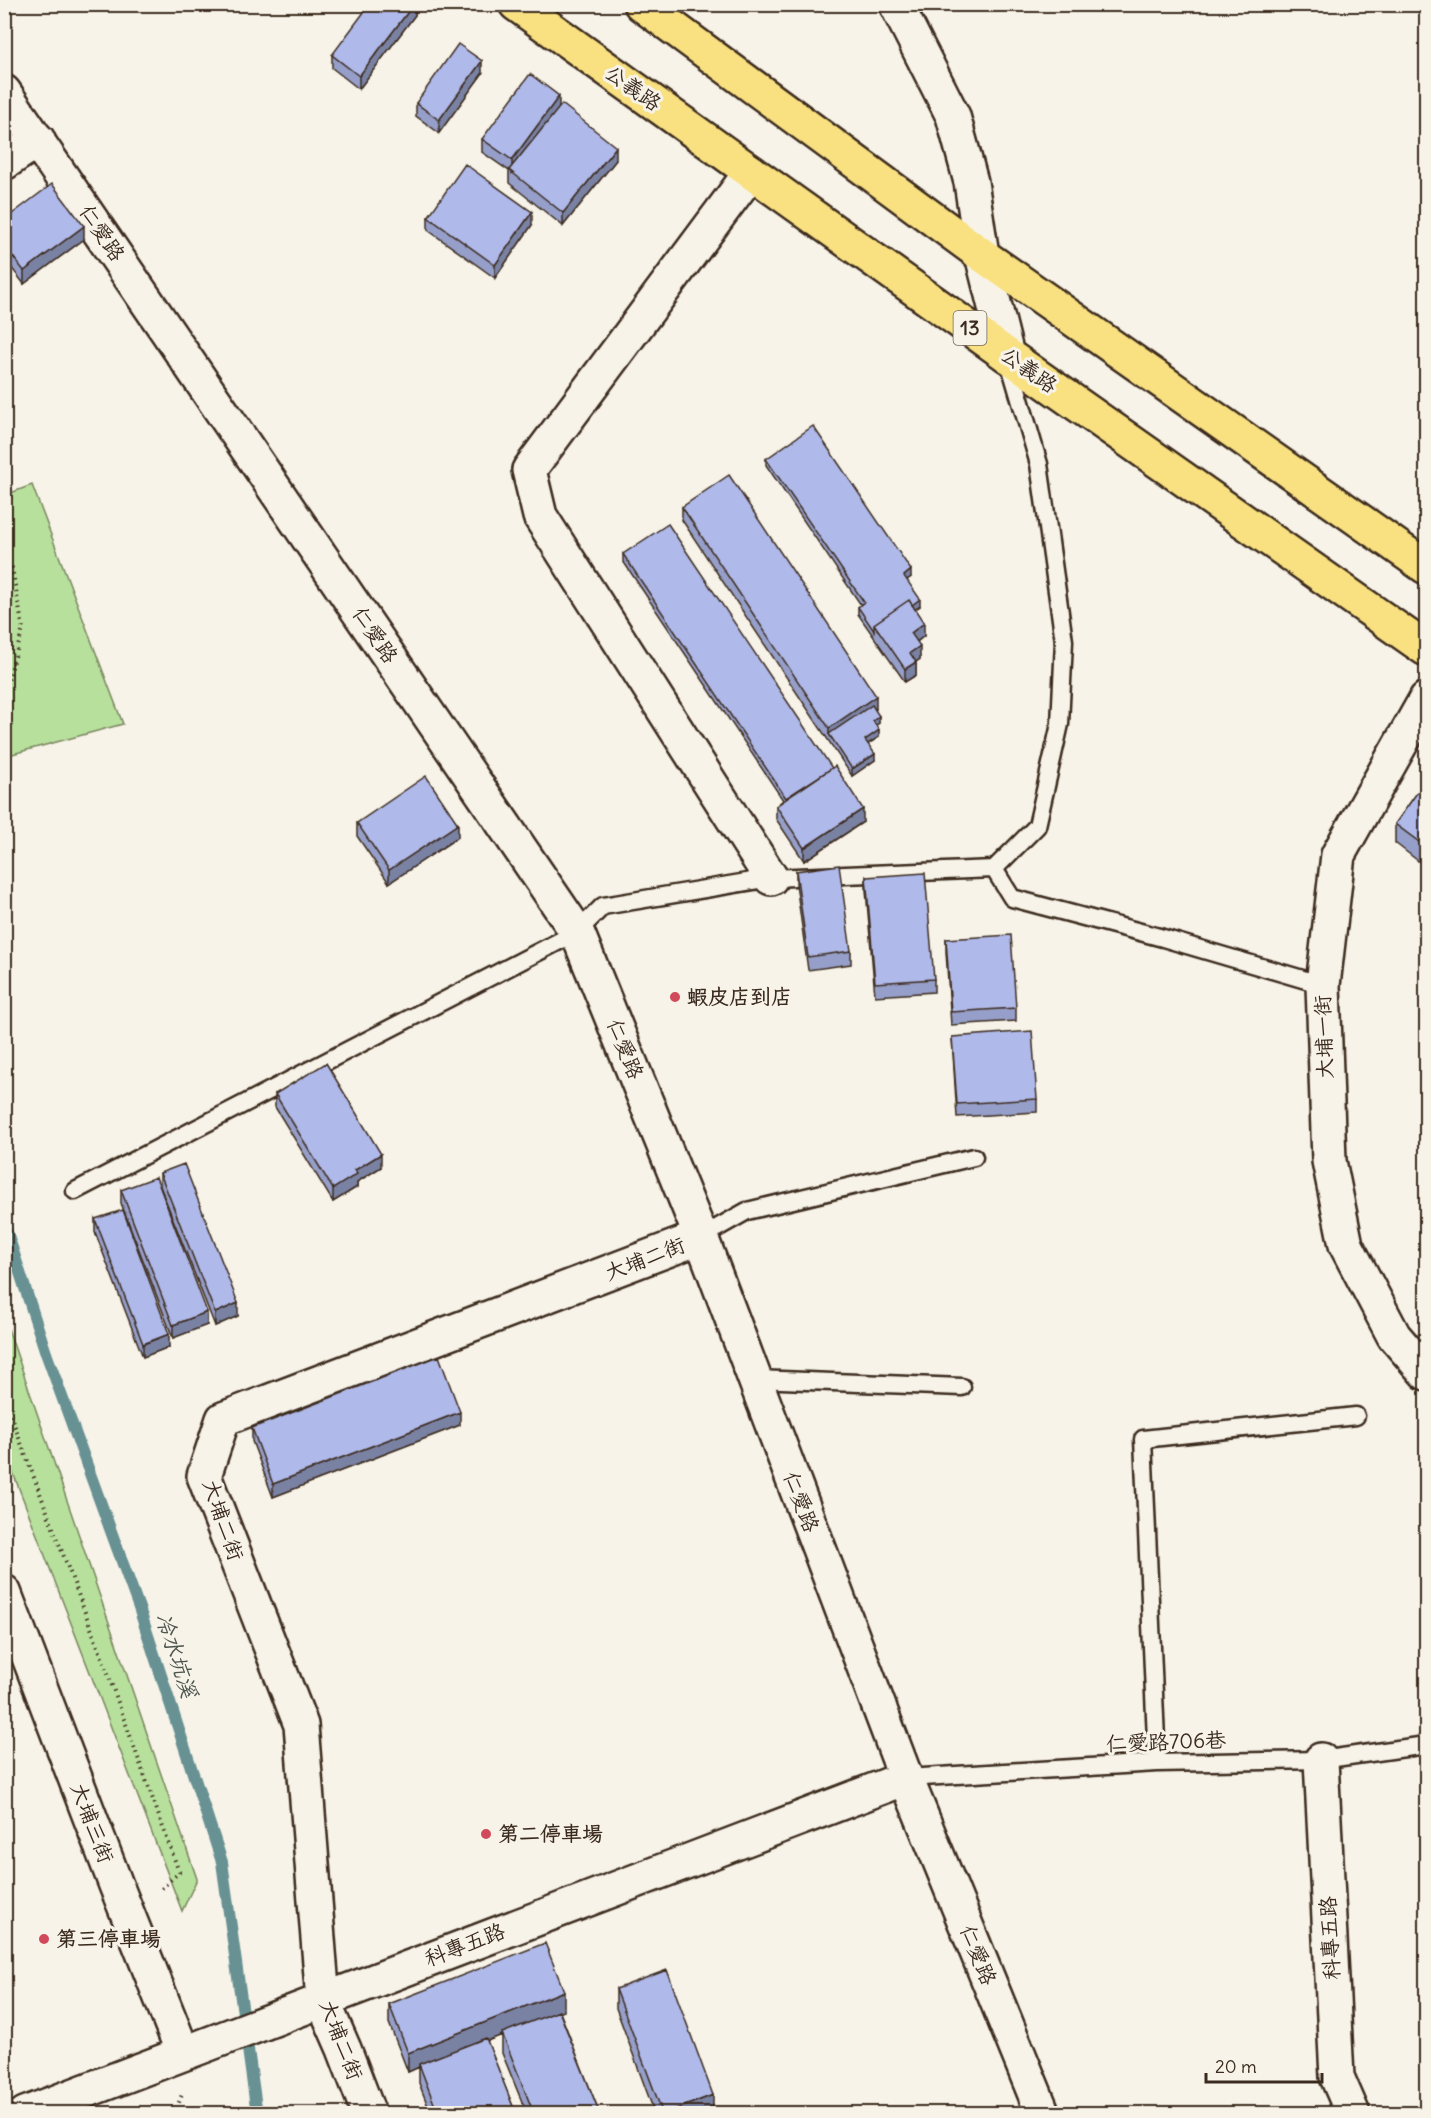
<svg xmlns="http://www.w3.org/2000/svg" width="1431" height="2118" font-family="Delius,'LXGW WenKai TC',sans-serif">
<rect width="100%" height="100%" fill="#f7f3e8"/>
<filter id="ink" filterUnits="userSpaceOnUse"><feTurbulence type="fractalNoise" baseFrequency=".0167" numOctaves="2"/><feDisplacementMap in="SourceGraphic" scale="12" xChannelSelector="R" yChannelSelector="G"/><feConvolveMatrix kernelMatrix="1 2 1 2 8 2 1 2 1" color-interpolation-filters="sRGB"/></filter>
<g filter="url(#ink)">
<!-- green -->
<path fill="#b7e09d" stroke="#79855e" stroke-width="1.5" d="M32,485L123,724L5,756V495Z
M4,1317L197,1879L182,1911L5,1452Z"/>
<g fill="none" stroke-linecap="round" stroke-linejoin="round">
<!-- stream -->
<path stroke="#689193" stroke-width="12" d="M4,1223L46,1353L139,1608L222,1862L257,2114"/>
<defs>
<path id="service" d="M994,869L1037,826L1060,724L1064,641L1039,464L1008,358
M75,1191L577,932L603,906L771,878L994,869L1012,898L1163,938L1323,985
M701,1237L747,1211L974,1157
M755,1379L962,1387
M1157,1763L1143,1439L1356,1416
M906,1778L1157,1763L1321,1760L1426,1745"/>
<path id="minor" d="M896,4L953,116L971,182L982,255L1007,355
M4,163L38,140
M751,172L529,470L540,516L771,878
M1426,699L1338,855L1323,985L1329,1161L1346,1245L1394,1336L1426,1373
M4,1592L116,1885L183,2053
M1321,1760L1337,2077L1353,2114
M25,2114L906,1778
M369,2114L344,2049L323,2001L301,1725L204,1476L223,1419L701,1237"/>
<path id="tertiary" d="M4,92L577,932L701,1237L906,1778L1043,2114"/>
<path id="primary" d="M516,4L1007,355L1426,649
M641,4L982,255L1426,567"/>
</defs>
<!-- service casing -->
<use href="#service" stroke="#3b2a1e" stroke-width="21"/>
<!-- minor casing -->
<use href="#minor" stroke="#3b2a1e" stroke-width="38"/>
<!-- tertiary casing -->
<use href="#tertiary" stroke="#3b2a1e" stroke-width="38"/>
<!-- primary casing -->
<use href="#primary" stroke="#3b2a1e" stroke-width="38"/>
<!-- path -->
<path stroke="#3b2a1e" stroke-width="4" stroke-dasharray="1.5 4.5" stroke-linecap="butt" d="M4,558L12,568L23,629L8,681L4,686
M4,1398L100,1652L179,1872L159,1891
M175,2114L182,2094"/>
<!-- service -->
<use href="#service" stroke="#f7f3e8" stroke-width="16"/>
<!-- minor -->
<use href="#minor" stroke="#f7f3e8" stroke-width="33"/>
<!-- tertiary -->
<use href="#tertiary" stroke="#f7f3e8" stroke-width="33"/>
<!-- primary -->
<use href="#primary" stroke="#f9e181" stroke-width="33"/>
</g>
<!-- wall -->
<path fill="#969fc9" stroke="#3b2a1e" stroke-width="1.5" d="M415,4V15L359,89L332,68V55Z
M482,74L439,133L416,116V103Z
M559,107L616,160L563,226L509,183V171L482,152V139Z
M428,217L532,225L495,278L428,230Z
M4,220L84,239L24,284L4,258Z
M766,459L911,577L907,580L920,606L915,609L924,636L917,642L920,659L916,662V675L905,682L858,614V607L861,605L766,465Z
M682,507L876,709L875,710L879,723L876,725L879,737L868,744L875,760L852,776L682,520Z
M623,554L863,822L804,861L776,819V806L783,800L623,561Z
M1426,780V867L1395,843V824Z
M357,823L458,837L389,883L357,836Z
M796,871L851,951V964L808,970L796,884Z
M866,877L934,979V992L875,996L866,890Z
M946,939L1016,1008V1021L951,1025L946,952Z
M952,1037L1037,1099V1112L957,1117Z
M275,1094L381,1167L357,1182V1187L333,1202L275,1107Z
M160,1173L238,1316L215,1326L160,1186Z
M121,1190L207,1325L173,1338L121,1203Z
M95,1219L169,1347L143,1357L95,1232Z
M460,1425L273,1497L252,1441V1428Z
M616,1989L713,2114H655L616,2008Z
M389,2004L564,2011L560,2012L600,2114H527L502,2053V2035L487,2041L516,2114H431L419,2083V2067L408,2072L389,2023Z"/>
<!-- shaded-wall -->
<path fill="#7a82a4" stroke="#3b2a1e" stroke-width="1.5" d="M414,4H415V15L359,89V76Z
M482,61V74L439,133V120Z
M559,96V109L512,173V160Z
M616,147V160L563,226V213Z
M532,212V225L495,278V265Z
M84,226V239L24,284V271Z
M911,570V577L904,582V576Z
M920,599V606L881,633L877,629Z
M924,623V636L911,646V633Z
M920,646V659L910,666V653Z
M916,662V675L905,682V669Z
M876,696V709L832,739L829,734V728Z
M879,716V723L873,727V721Z
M879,730V737L865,746V740Z
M875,754V760L852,776V769Z
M863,809V822L804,861V848Z
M458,824V837L389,883V870Z
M381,1154V1167L357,1182V1187L333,1202V1189L355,1170Z
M238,1303V1316L215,1326V1313Z
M207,1312V1325L173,1338V1325Z
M169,1334V1347L143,1357V1344Z
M460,1412V1425L273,1497V1484Z
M564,1991V2011L420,2067L419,2064V2067L408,2072V2053Z
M713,2095V2114H664Z"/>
<!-- building -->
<path fill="#afb9ea" stroke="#3b2a1e" stroke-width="1.5" d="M370,4H414L359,76L332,55Z
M458,44L482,61L439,120L416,103Z
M530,74L559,96L512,160L482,139Z
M562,104L616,147L563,213L509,170Z
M465,164L532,212L495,265L428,217Z
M52,184L84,226L24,271L4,245V220Z
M813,426L911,570L904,576L920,599L912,605L909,600L874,624V631L858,607L864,602L766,459Z
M729,475L876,696L829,728L682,507Z
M668,524L832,768L786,798L623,554Z
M909,600L924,623L911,633L920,646L910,653L916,662L905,669L874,624Z
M872,705L879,716L873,721L879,730L865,740L875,754L852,769L829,734Z
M835,766L863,809L804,848L776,806Z
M426,776L458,824L389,870L357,823Z
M1426,780V847L1395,824Z
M839,865L851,951L808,957L796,871Z
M925,873L934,979L875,983L866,877Z
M1011,935L1016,1008L951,1012L946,939Z
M1032,1031L1037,1099L957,1104L952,1037Z
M326,1063L381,1154L355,1170L357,1174L333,1189L275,1094Z
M184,1164L238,1303L215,1313L160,1173Z
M156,1177L207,1312L173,1325L121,1190Z
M123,1210L169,1334L143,1344L95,1219Z
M439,1356L460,1412L273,1484L252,1428Z
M545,1943L564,1991L408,2053L389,2004Z
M667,1970L713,2095L663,2114L616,1989Z
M559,2011L600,2114H534L502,2033Z
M486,2038L516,2114H438L419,2064Z"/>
</g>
<!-- markers -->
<g fill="#d1495b" stroke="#f7f3e8" stroke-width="2">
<circle cx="675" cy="997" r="6"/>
<circle cx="486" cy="1834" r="6"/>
<circle cx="44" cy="1939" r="6"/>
</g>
<g text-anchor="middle" stroke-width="6" stroke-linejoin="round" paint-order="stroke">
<!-- shield labels -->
<rect fill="#f7f3e8" stroke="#73665b" stroke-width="1.5" x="953.5" y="311" width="33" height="34" rx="4.5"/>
<g font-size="20" font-weight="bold" fill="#3b2a1e">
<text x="970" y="335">13</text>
</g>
<!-- street labels -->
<g font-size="21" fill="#3b2a1e" stroke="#f7f3e8">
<text transform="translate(633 88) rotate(35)" y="7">公義路</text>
<text transform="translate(102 233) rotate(56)" y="7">仁愛路</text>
<text transform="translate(1029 370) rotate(35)" y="7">公義路</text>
<text transform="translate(375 635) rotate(56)" y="7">仁愛路</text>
<text transform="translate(1324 1037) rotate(-92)" y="7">大埔一街</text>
<text transform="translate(625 1049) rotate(68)" y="7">仁愛路</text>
<text transform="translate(645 1259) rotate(-21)" y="7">大埔二街</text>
<text transform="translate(801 1502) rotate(69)" y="7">仁愛路</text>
<text transform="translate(223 1520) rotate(71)" y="7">大埔二街</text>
<text transform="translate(1166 1742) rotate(-2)" y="7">仁愛路706巷</text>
<text transform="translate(92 1823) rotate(69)" y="7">大埔三街</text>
<text transform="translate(1330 1938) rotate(-93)" y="7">科專五路</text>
<text transform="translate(465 1945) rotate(-21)" y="7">科專五路</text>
<text transform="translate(978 1955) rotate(68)" y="7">仁愛路</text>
<text transform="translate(341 2040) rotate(69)" y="7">大埔二街</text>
</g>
<!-- poi labels -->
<g font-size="21" font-weight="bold" fill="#3b2a1e" stroke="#f7f3e8" text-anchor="start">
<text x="687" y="1004">蝦皮店到店</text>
<text x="498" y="1841">第二停車場</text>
<text x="56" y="1946">第三停車場</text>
</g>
<!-- water labels -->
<g font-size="22" font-style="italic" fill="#4e554f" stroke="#f7f3e8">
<text transform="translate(177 1655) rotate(72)" y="8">冷水坑溪</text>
</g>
</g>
<!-- margin -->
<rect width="1431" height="2118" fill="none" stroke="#f7f3e8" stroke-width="24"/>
<rect x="12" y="12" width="1407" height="2094" fill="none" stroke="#3b2a1e" stroke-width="2" filter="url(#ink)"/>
<!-- scale -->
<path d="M1206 2073v9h116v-9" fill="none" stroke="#3b2a1e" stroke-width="3"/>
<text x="1215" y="2073" font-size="18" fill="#3b2a1e" stroke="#f7f3e8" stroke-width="4.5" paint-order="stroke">20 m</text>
</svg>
